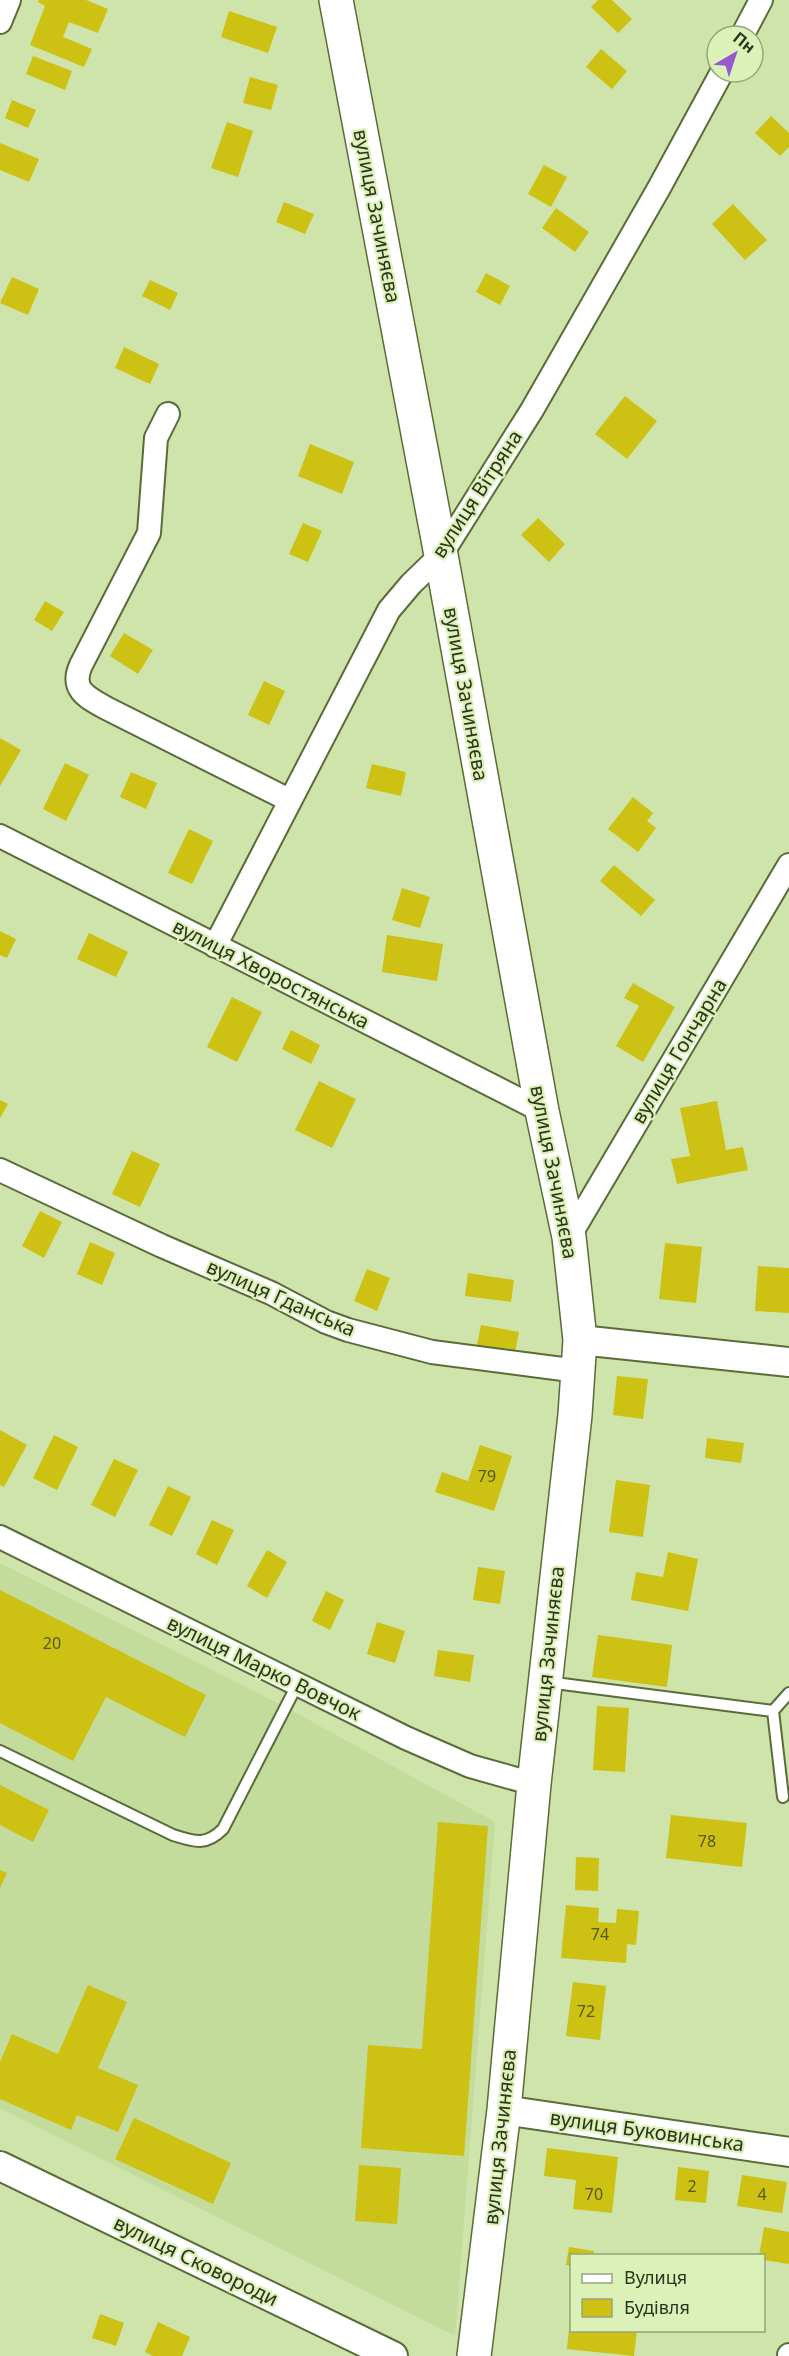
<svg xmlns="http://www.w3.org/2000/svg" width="789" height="2356" font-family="'Noto Sans',sans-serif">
<rect width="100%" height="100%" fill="#cee4ab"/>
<!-- built -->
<path fill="#c3db9b" d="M0,1563L285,1707L495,1822L455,2336L0,2108Z"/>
<!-- building -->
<path fill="#cdc113" d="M39,0H86L108,9L98,33L69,22L63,37L92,49L84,67L30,45L45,6L38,2Z
M598,0H612L632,19L618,33L591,7Z
M229,11L277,27L268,53L221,37Z
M601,49L627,71L612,89L586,67Z
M33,56L72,71L65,90L26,74Z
M250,77L278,85L271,110L243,103Z
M12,100L36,110L28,128L5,118Z
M771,116L789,133V147L780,156L755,133Z
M227,122L253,131L238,177L211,168Z
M0,143L39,159L29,182L0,170Z
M544,165L567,177L551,207L528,194Z
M284,202L314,214L305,234L276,222Z
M733,204L767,240L745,260L712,224Z
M556,208L589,232L575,252L542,228Z
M486,273L510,286L500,305L476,292Z
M12,277L39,289L28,315L0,303Z
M150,280L178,293L170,310L142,296Z
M124,347L159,364L150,384L115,368Z
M625,396L657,421L627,459L595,434Z
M310,444L354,462L342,494L298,476Z
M538,518L565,544L549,562L521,535Z
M303,523L322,531L308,562L289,554Z
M45,601L64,612L52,631L34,620Z
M124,633L153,650L138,674L110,656Z
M264,681L285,691L269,725L248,715Z
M0,738L21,750L0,786Z
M65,763L89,775L66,821L43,809Z
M372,764L406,772L401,796L366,788Z
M131,772L157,783L146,809L120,797Z
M633,797L653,813L647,821L656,828L638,852L608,829Z
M189,829L213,841L192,884L168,873Z
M614,865L655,900L641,916L600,881Z
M402,888L430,897L420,928L392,920Z
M0,931L16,939L7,958L0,955Z
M89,933L128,952L116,977L77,959Z
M387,935L443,944L437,981L382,972Z
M633,983L675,1007L643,1062L616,1046L639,1006L624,998Z
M232,997L262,1012L237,1062L207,1047Z
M291,1030L320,1045L311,1064L282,1049Z
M319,1081L356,1099L332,1148L295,1130Z
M0,1100L8,1104L0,1118Z
M717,1101L726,1150L743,1147L748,1170L677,1184L671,1159L690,1156L680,1108Z
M132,1151L160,1164L140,1207L112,1194Z
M40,1211L62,1222L44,1258L22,1246Z
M90,1242L115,1253L102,1285L77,1274Z
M665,1243L702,1247L696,1303L659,1299Z
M758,1266L789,1268V1313L755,1311Z
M367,1269L390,1278L377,1311L354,1301Z
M468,1273L514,1280L511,1302L465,1296Z
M481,1325L519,1332L515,1352L477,1345Z
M617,1376L648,1379L643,1419L613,1415Z
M0,1430L27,1445L4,1487L0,1485Z
M54,1435L78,1447L57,1490L33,1478Z
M707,1438L744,1443L741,1463L705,1458Z
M480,1445L512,1456L494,1511L435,1492L442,1472L468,1481Z
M114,1459L138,1470L115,1517L91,1505Z
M616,1480L650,1485L643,1537L609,1532Z
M168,1486L191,1497L172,1536L149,1525Z
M212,1520L234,1530L217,1565L196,1554Z
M267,1550L287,1562L267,1598L247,1586Z
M668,1552L698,1559L688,1611L631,1600L636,1572L663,1577Z
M478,1567L505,1571L500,1604L473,1600Z
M0,1590L206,1695L185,1737L106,1697L73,1761L0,1723Z
M326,1591L344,1600L330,1630L312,1621Z
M377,1622L405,1631L395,1663L367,1654Z
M598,1635L672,1645L667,1687L592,1677Z
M438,1650L474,1655L470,1682L434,1676Z
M597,1706L629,1708L625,1772L593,1770Z
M0,1785L49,1810L33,1842L0,1825Z
M671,1815L747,1823L742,1867L666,1858Z
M438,1822L488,1826L464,2156L361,2148L368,2045L422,2049Z
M576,1857L599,1858L598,1891L575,1890Z
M0,1870L7,1873L0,1888Z
M566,1905L599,1908L598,1922L616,1923L617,1909L639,1911L636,1945L627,1944L626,1963L561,1958Z
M573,1982L606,1986L600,2040L566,2036Z
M88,1985L127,2002L98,2068L138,2085L118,2132L77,2115L71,2130L0,2099V2062L12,2034L58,2054Z
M134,2118L231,2163L213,2204L115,2159Z
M547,2148L618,2157L612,2213L573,2209L576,2180L544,2176Z
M359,2165L401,2168L397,2224L355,2221Z
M678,2167L709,2171L706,2203L675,2200Z
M742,2175L787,2182L782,2213L737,2206Z
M764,2227L789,2232V2264L764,2260V2256H759Z
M569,2247L594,2251L593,2256H572V2266L566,2265Z
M100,2314L124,2323L116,2346L92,2338Z
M570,2318L572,2330H637L634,2356L567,2349Z
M158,2322L190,2337L182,2356H153L145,2352Z"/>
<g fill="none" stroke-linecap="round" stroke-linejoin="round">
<defs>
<path id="service" d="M547,1682L773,1711
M0,1751L173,1835C195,1842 206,1846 223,1829L297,1685
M783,1797L773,1711L789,1693"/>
<path id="minor" d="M0,22L9,0
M742,36L761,0
M168,414L156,438L149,533L81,665C70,689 86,697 106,708L289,800
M0,836L542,1111
M215,946L389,610L411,584L441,555L532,410L659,188L722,72
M0,1170L162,1246L271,1293L326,1322L348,1330L432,1352L578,1371
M569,1237L789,865
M0,1537L406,1738L470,1766L534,1784
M789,2356V2355"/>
<path id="tertiary" d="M580,1340L789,1362
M504,2110L789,2152
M0,2166L393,2356"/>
<path id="primary" d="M336,0L441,555L542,1111L569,1237L580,1340L575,1415L534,1784L504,2110L474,2356"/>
</defs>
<!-- service casing -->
<use href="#service" stroke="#5a6c38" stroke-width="14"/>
<!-- minor casing -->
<use href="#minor" stroke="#5a6c38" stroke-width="26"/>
<!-- tertiary casing -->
<use href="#tertiary" stroke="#5a6c38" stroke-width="32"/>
<!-- primary casing -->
<use href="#primary" stroke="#5a6c38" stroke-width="36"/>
<!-- service -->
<use href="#service" stroke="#fff" stroke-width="10"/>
<!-- minor -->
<use href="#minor" stroke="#fff" stroke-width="22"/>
<!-- tertiary -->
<use href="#tertiary" stroke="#fff" stroke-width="28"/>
<!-- primary -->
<use href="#primary" stroke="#fff" stroke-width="33"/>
</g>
<g text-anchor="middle" stroke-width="4.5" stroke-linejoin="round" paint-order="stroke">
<!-- number labels -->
<g font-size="16" fill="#54571a">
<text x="487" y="1482">79</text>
<text x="52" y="1649">20</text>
<text x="707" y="1847">78</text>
<text x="600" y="1940">74</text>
<text x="586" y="2017">72</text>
<text x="692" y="2192">2</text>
<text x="594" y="2200">70</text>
<text x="762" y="2200">4</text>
</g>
<!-- street labels -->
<g font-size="20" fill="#2c341d" stroke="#dbf1b8">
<text transform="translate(377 216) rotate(79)" y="7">вулиця Зачиняєва</text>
<text transform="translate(477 494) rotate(-57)" y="7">вулиця Вітряна</text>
<text transform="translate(466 694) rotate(80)" y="7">вулиця Зачиняєва</text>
<text transform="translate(271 974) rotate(27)" y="7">вулиця Хворостянська</text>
<text transform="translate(679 1051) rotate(-59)" y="7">вулиця Гончарна</text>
<text transform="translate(554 1172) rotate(79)" y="7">вулиця Зачиняєва</text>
<text transform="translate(281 1298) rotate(24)" y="7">вулиця Гданська</text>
<text transform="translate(548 1654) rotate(-84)" y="7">вулиця Зачиняєва</text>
<text transform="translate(264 1668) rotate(26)" y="7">вулиця Марко Вовчок</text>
<text transform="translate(647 2131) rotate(8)" y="7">вулиця Буковинська</text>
<text transform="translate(500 2137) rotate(-84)" y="7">вулиця Зачиняєва</text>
<text transform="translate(196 2261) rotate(26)" y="7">вулиця Сковороди</text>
</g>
</g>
<!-- legend -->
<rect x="570" y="2254" width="195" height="78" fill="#dbf1b8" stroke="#95a57a" stroke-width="1.5"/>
<rect x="582" y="2274" width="30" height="9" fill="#ffffff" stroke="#95a57a" stroke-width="1.5"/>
<text x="624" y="2284" font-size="18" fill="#2c341d">Вулиця</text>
<rect x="582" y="2299" width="30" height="18" fill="#cdc113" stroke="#95a57a" stroke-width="1.5"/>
<text x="624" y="2314" font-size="18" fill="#2c341d">Будівля</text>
<!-- north arrow -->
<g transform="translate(735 54) rotate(39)"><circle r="28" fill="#dbf1b8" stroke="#95a57a" stroke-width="1.5"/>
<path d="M0-4.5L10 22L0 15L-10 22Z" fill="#9559d0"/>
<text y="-9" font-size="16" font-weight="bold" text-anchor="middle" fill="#2c341d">Пн</text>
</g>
</svg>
